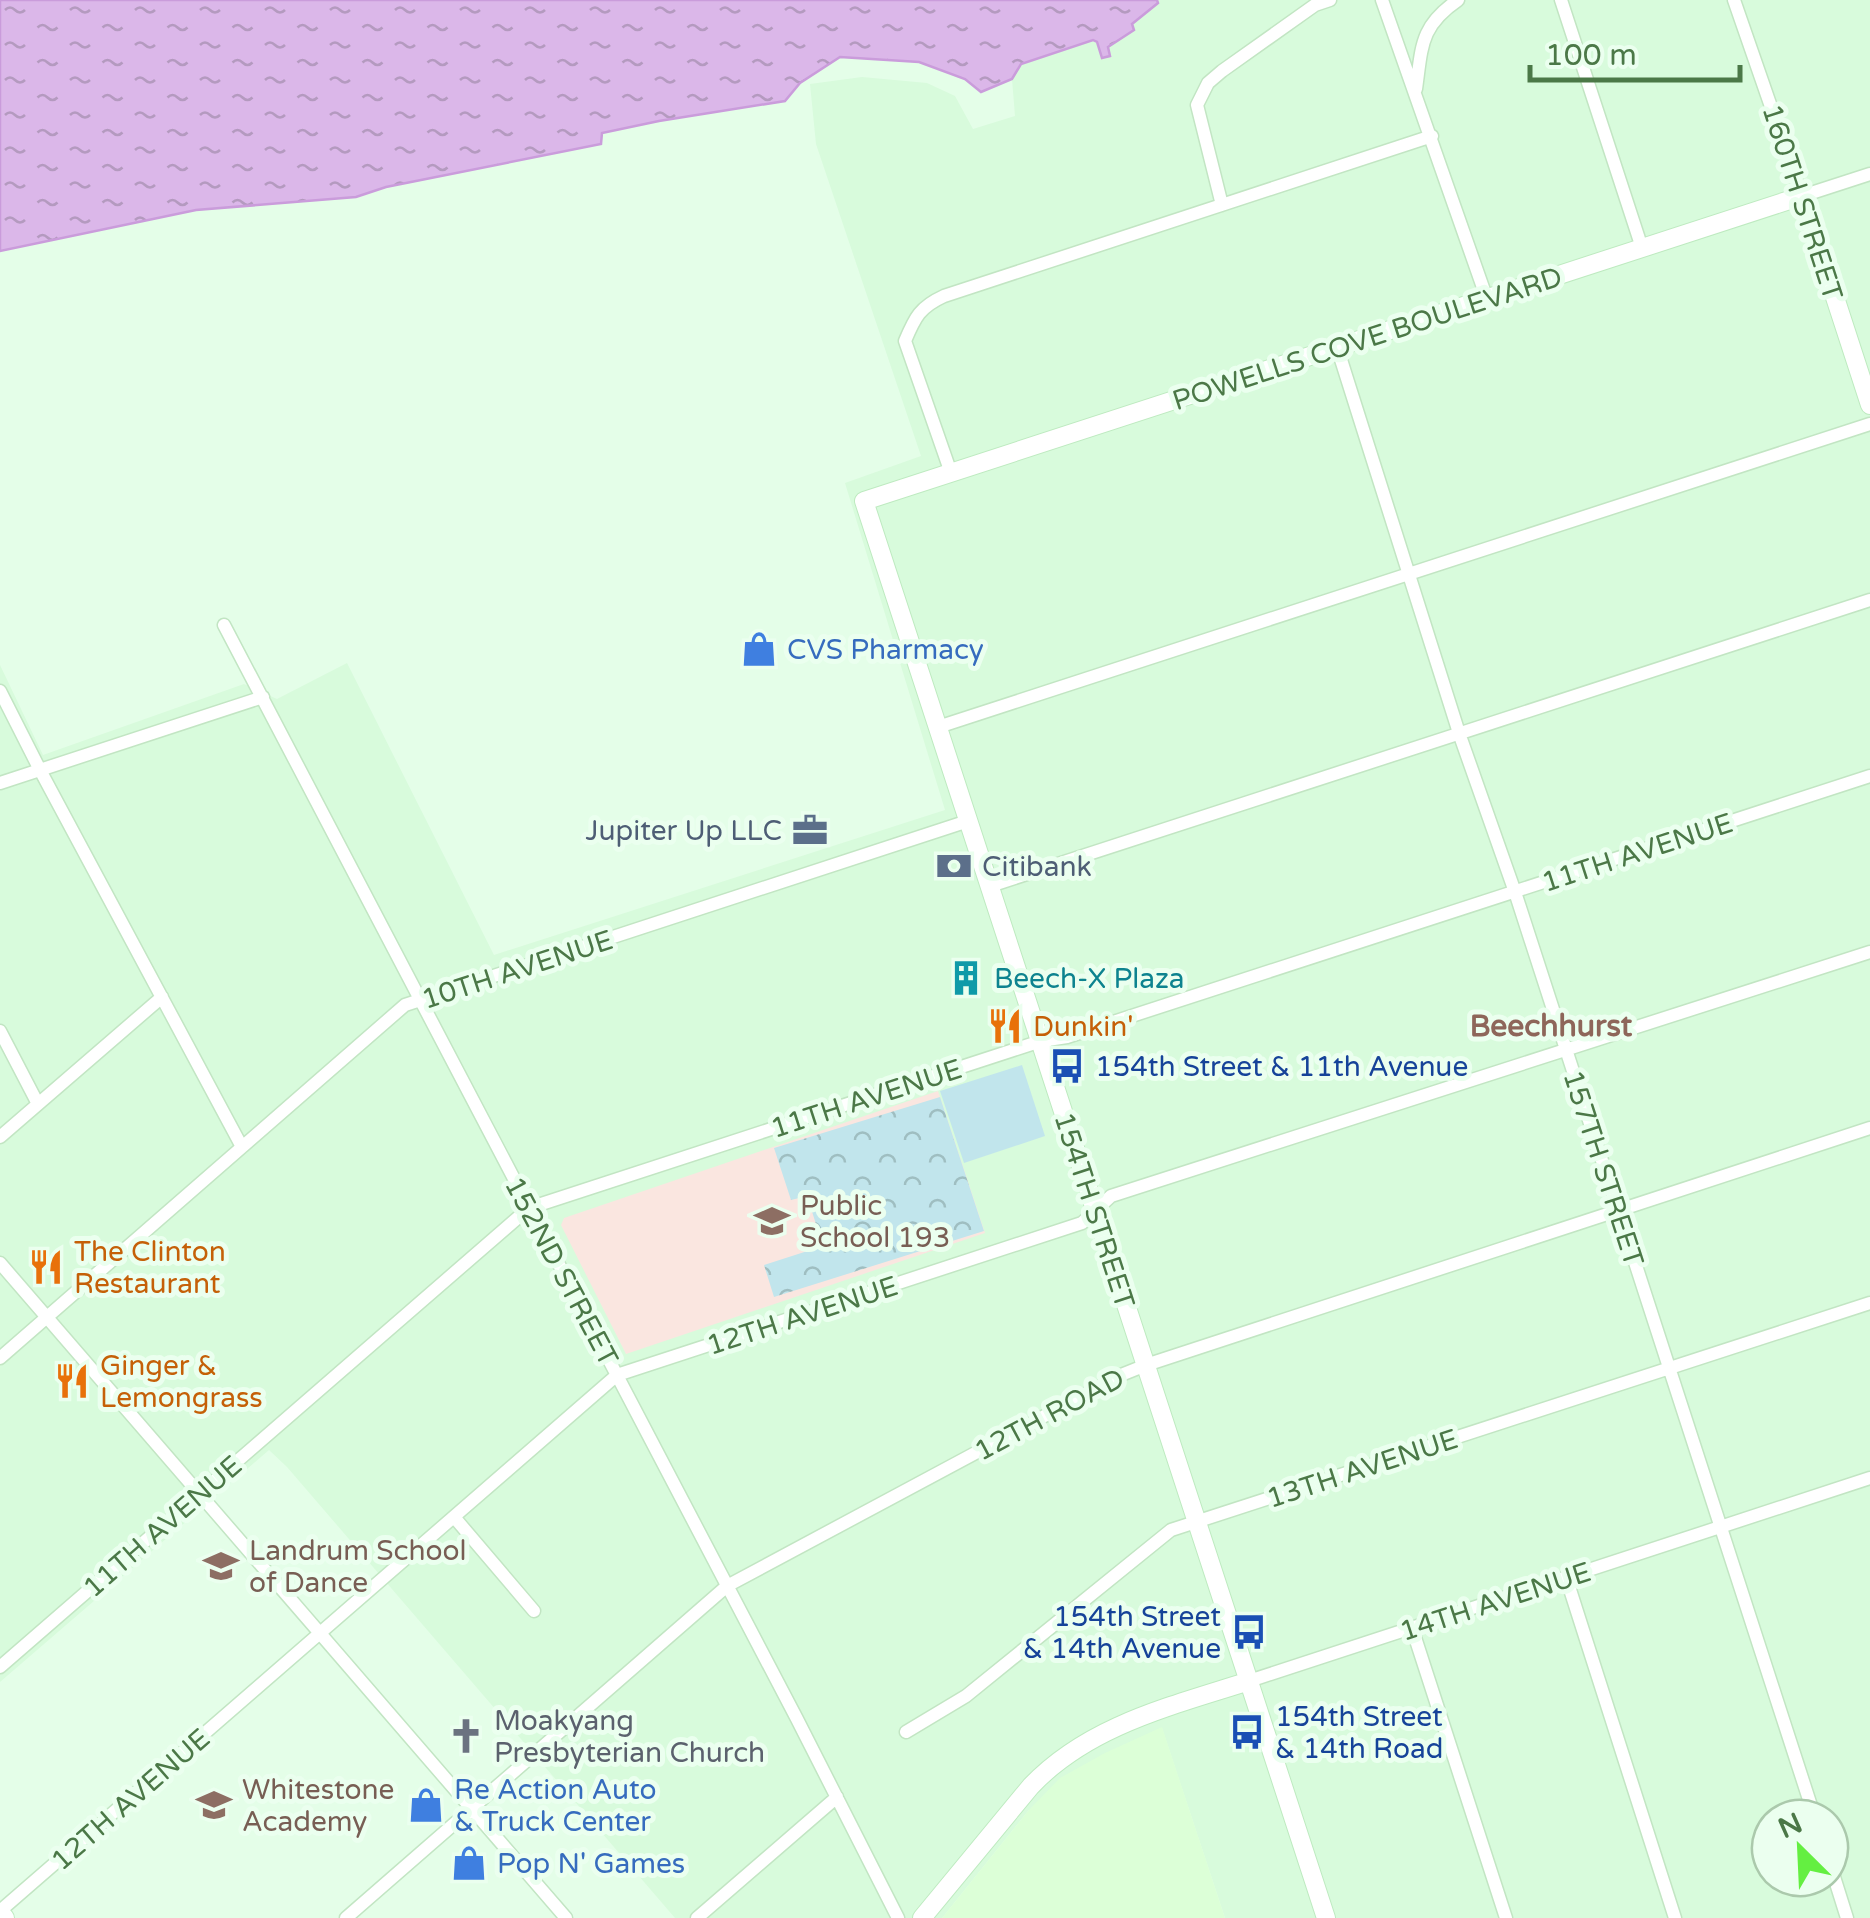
<svg xmlns="http://www.w3.org/2000/svg" width="1870" height="1918" font-family="'Varela Round',sans-serif">
<defs>
<pattern id="forest-crowns" width="20" height="18" patternUnits="userSpaceOnUse" patternTransform="scale(2.5)"><rect width="20" height="18" fill="#c1e5ec"/><path d="M2 6a3 3 0 1 1 6 0M12 15a3 3 0 1 1 6 0" fill="none" stroke="#9fbec1"/></pattern>
<pattern id="water-ripples" width="26" height="14" patternUnits="userSpaceOnUse" patternTransform="scale(2.5)"><rect width="26" height="14" fill="#dbb7e9"/><path d="M2 4q2-2 4 0t4 0M15 11q2-2 4 0t4 0" fill="none" stroke="#b49abf"/></pattern>
</defs>
<rect width="100%" height="100%" fill="#e4fee8"/>
<!-- residential -->
<path fill="#d8fbdc" fill-rule="evenodd" d="M1157,0H1870V1918H1225L1162,1728L1028,1811L942,1918H675L287,1467L269,1450L0,1682V665L43,755L244,684L277,699L347,663L494,955L945,810L845,483L921,456L816,144L810,84L862,77L927,83L955,96L973,129L1015,116L1012,79L1021,65L1093,40L1109,55L1107,48L1133,31L1132,24L1158,4ZM1770,1818H1830V1878H1770Z"/>
<!-- commercial -->
<path fill="#dcffd7" d="M1162,1727L1225,1918H942L1028,1811L1060,1778L1105,1753Z"/>
<!-- education -->
<path fill="#fae6e0" d="M938,1091L985,1233L626,1354L561,1225L564,1218Z"/>
<!-- grass -->
<path fill="#c1e5ec" d="M1022,1065L1045,1136L964,1163L940,1091Z"/>
<!-- forest -->
<path fill="url(#forest-crowns)" d="M940,1097L984,1231L774,1297L764,1265L823,1246L807,1196L791,1200L774,1148Z"/>
<!-- water -->
<path fill="url(#water-ripples)" stroke="#ca9cdb" stroke-width="2.5" d="M0,0H1157L1158,3L1132,24L1134,30L1108,47L1110,56L1102,58L1097,42L1093,40L1021,64L1012,79L981,92L965,79L919,62L840,57L800,83L785,101L659,121L602,133L601,144L386,187L356,197L196,210L0,251Z"/>
<g fill="none" stroke-linecap="round" stroke-linejoin="round">
<defs>
<path id="street" d="M1382,0L1487,299
M1561,0L1642,248
M1734,0L1802,196L1870,174
M1416,89C1422,46 1420,26 1458,0
M1222,205L1197,105L1208,83L1222,71L1315,5L1330,0
M1337,347L1459,733L1515,892L1815,1818
M951,473L905,341C915,317 920,307 944,296L1432,136
M224,625L797,1719L898,1918
M0,691L40,770L242,1147
M938,727L1870,424
M0,783L263,697
M990,886L1870,600
M0,1031L38,1104
M0,1137L162,997
M0,1263L566,1918
M0,1358L405,1005L968,821
M454,1517L534,1611
M1566,1577L1675,1918
M1412,1628L1506,1918
M0,1667L529,1208L1041,1041L1067,1037L1870,776
M1249,1681L1870,1478
M906,1732L966,1696L1171,1530L1870,1303
M1830,1864L1847,1918
M0,1911L617,1375L1082,1223L1111,1196L1870,952
M346,1918L727,1586L1121,1375L1146,1365L1870,1128
M697,1918L837,1797"/>
<path id="secondary" d="M0,1912L5,1918
M922,1918L1031,1786C1089,1725 1172,1706 1249,1681
M1326,1918L864,501L1802,196L1870,405"/>
</defs>
<!-- street casing -->
<use href="#street" stroke="#c2e5c3" stroke-width="15"/>
<!-- secondary casing -->
<use href="#secondary" stroke="#beeac0" stroke-width="20"/>
<!-- street -->
<use href="#street" stroke="#fff" stroke-width="12"/>
<!-- secondary -->
<use href="#secondary" stroke="#fff" stroke-width="18"/>
</g>
<!-- icons -->
<defs>
<symbol id="shop-bare" viewBox="-9 -9 18 18"><path d="M-5-2.5h2.3a2.7 3.5 0 0 1 5.4 0H5L5.5 6h-11ZM-1.5-2.5h3a1.5 2.3 0 0 0-3 0Z" fill="#3f7fe0" stroke="#ebffef" stroke-width="2.5" paint-order="stroke"/></symbol>
<symbol id="office-bare" viewBox="-9 -9 18 18"><path d="M-6-3h4V-5.5h4V-3h4V5H-6ZM-1-4.5V-3h2v-1.5ZM-6 0V1H6V0Z" fill="#5c6f8a" stroke="#ebffef" stroke-width="2.5" paint-order="stroke"/></symbol>
<symbol id="bank-bare" viewBox="-9 -9 18 18"><path d="M-6-4H6V4H-6ZM0-2.3a2.3 2.3 0 1 0 0 4.6a2.3 2.3 0 1 0 0-4.6Z" fill="#5c6f8a" stroke="#ebffef" stroke-width="2.5" paint-order="stroke"/></symbol>
<symbol id="building-bare" viewBox="-9 -9 18 18"><path d="M-4-6H4V6H1V3H-1V6H-4ZM-2.5-4.3h1.7v1.8h-1.7ZM.8-4.3h1.7v1.8H.8ZM-2.5-1h1.7V.8h-1.7ZM.8-1h1.7V.8H.8Z" fill="#0f9aa8" stroke="#ebffef" stroke-width="2.5" paint-order="stroke"/></symbol>
<symbol id="restaurant-bare" viewBox="-9 -9 18 18"><path d="M-5-6h1v4h1v-4h1v4h1v-4h1v5L-1.5 .5V6h-2V.5L-5-1ZM5-6V6H3V1.5H1.5Q1.5-4 5-6Z" fill="#e8710a" stroke="#ebffef" stroke-width="2.5" paint-order="stroke"/></symbol>
<symbol id="bus-bare" viewBox="-9 -9 18 18"><path d="M-5-6H5V4H4V6H2V4H-2V6H-4V4H-5ZM-3.5-4V0h7V-4ZM-3.5 1.2v1.5H-2V1.2ZM2 1.2v1.5H3.5V1.2Z" fill="#1a4fb4" stroke="#ebffef" stroke-width="2.5" paint-order="stroke"/></symbol>
<symbol id="school-bare" viewBox="-9 -9 18 18"><path d="M0-5L7-2L0 1L-7-2ZM-4 1L0 2.5L4 1V4Q0 6-4 4Z" fill="#8d6e63" stroke="#ebffef" stroke-width="2.5" paint-order="stroke"/></symbol>
<symbol id="church-bare" viewBox="-9 -9 18 18"><path d="M-1.2-6h2.4v3.5h3.3v2.4h-3.3V6h-2.4V-.1h-3.3v-2.4h3.3Z" fill="#6b7280" stroke="#ebffef" stroke-width="2.5" paint-order="stroke"/></symbol>
</defs>
<g fill-rule="evenodd">
<use href="#shop-bare" x="734" y="624" width="50" height="50"/>
<use href="#office-bare" x="785" y="805" width="50" height="50"/>
<use href="#bank-bare" x="929" y="841" width="50" height="50"/>
<use href="#building-bare" x="941" y="953" width="50" height="50"/>
<use href="#restaurant-bare" x="980" y="1001" width="50" height="50"/>
<use href="#bus-bare" x="1042" y="1041" width="50" height="50"/>
<use href="#school-bare" x="747" y="1196" width="50" height="50"/>
<use href="#restaurant-bare" x="21" y="1242" width="50" height="50"/>
<use href="#restaurant-bare" x="47" y="1356" width="50" height="50"/>
<use href="#school-bare" x="196" y="1541" width="50" height="50"/>
<use href="#bus-bare" x="1224" y="1607" width="50" height="50"/>
<use href="#bus-bare" x="1222" y="1707" width="50" height="50"/>
<use href="#church-bare" x="441" y="1711" width="50" height="50"/>
<use href="#school-bare" x="189" y="1780" width="50" height="50"/>
<use href="#shop-bare" x="401" y="1780" width="50" height="50"/>
<use href="#shop-bare" x="444" y="1838" width="50" height="50"/>
</g>
<g text-anchor="middle" stroke-width="10" stroke-linejoin="round" paint-order="stroke">
<!-- street labels -->
<g font-size="28" fill="#4b7847" stroke="#ebffef">
<text transform="translate(1803 202) rotate(72)" y="10">160TH STREET</text>
<text transform="translate(1367 338) rotate(-18)" y="10">POWELLS COVE BOULEVARD</text>
<text transform="translate(1637 852) rotate(-18)" y="10">11TH AVENUE</text>
<text transform="translate(517 969) rotate(-18)" y="10">10TH AVENUE</text>
<text transform="translate(866 1098) rotate(-18)" y="10">11TH AVENUE</text>
<text transform="translate(1604 1168) rotate(72)" y="10">157TH STREET</text>
<text transform="translate(1095 1210) rotate(72)" y="10">154TH STREET</text>
<text transform="translate(562 1271) rotate(62)" y="10">152ND STREET</text>
<text transform="translate(802 1315) rotate(-18)" y="10">12TH AVENUE</text>
<text transform="translate(1049 1414) rotate(-28)" y="10">12TH ROAD</text>
<text transform="translate(1362 1468) rotate(-18)" y="10">13TH AVENUE</text>
<text transform="translate(162 1526) rotate(-41)" y="10">11TH AVENUE</text>
<text transform="translate(1495 1601) rotate(-18)" y="10">14TH AVENUE</text>
<text transform="translate(130 1799) rotate(-41)" y="10">12TH AVENUE</text>
</g>
<!-- shop labels -->
<g font-size="28" fill="#366cbe" stroke="#ebffef" text-anchor="start">
<text x="787" y="659">CVS Pharmacy</text>
<text x="454" y="1799">Re Action Auto<tspan x="454" dy="32">&amp; Truck Center</tspan></text>
<text x="497" y="1873">Pop N' Games</text>
</g>
<!-- service labels -->
<g font-size="28" fill="#4e5e75" stroke="#ebffef" text-anchor="end">
<text x="782" y="840">Jupiter Up LLC</text>
<text x="982" y="876" text-anchor="start">Citibank</text>
</g>
<!-- culture labels -->
<g font-size="28" fill="#0d838f" stroke="#ebffef" text-anchor="start">
<text x="994" y="988">Beech-X Plaza</text>
</g>
<!-- food labels -->
<g font-size="28" fill="#c56008" stroke="#ebffef" text-anchor="start">
<text x="1033" y="1036">Dunkin'</text>
<text x="74" y="1261">The Clinton<tspan x="74" dy="32">Restaurant</tspan></text>
<text x="100" y="1375">Ginger &amp;<tspan x="100" dy="32">Lemongrass</tspan></text>
</g>
<!-- transit labels -->
<g font-size="28" fill="#164399" stroke="#ebffef" text-anchor="start">
<text x="1095" y="1076">154th Street &amp; 11th Avenue</text>
<text x="1221" y="1626" text-anchor="end">154th Street<tspan x="1221" dy="32">&amp; 14th Avenue</tspan></text>
<text x="1275" y="1726">154th Street<tspan x="1275" dy="32">&amp; 14th Road</tspan></text>
</g>
<!-- education labels -->
<g font-size="28" fill="#785e54" stroke="#ebffef" text-anchor="start">
<text x="800" y="1215">Public<tspan x="800" dy="32">School 193</tspan></text>
<text x="249" y="1560">Landrum School<tspan x="249" dy="32">of Dance</tspan></text>
<text x="242" y="1799">Whitestone<tspan x="242" dy="32">Academy</tspan></text>
</g>
<!-- worship labels -->
<g font-size="28" fill="#5b616d" stroke="#ebffef" text-anchor="start">
<text x="494" y="1730">Moakyang<tspan x="494" dy="32">Presbyterian Church</tspan></text>
</g>
<!-- neighbourhood labels -->
<g font-size="30" font-weight="bold" fill="#8e665a" stroke="#ebffef">
<text x="1551" y="1036">Beechhurst</text>
</g>
</g>
<!-- north arrow -->
<g transform="translate(1800 1848) rotate(336)"><circle r="48" fill="#ebffef" stroke="#abc9ac" stroke-width="2.5"/>
<path d="M0-8L18 38L0 25L-18 38Z" fill="#64ef41"/>
<text y="-15" font-size="28" font-weight="bold" text-anchor="middle" fill="#4b7847">N</text>
</g>
<!-- scale -->
<path d="M1530 65v15h210v-15" fill="none" stroke="#4b7847" stroke-width="5"/>
<text x="1545" y="65" font-size="30" fill="#4b7847" stroke="#ebffef" stroke-width="8" paint-order="stroke">100 m</text>
</svg>
